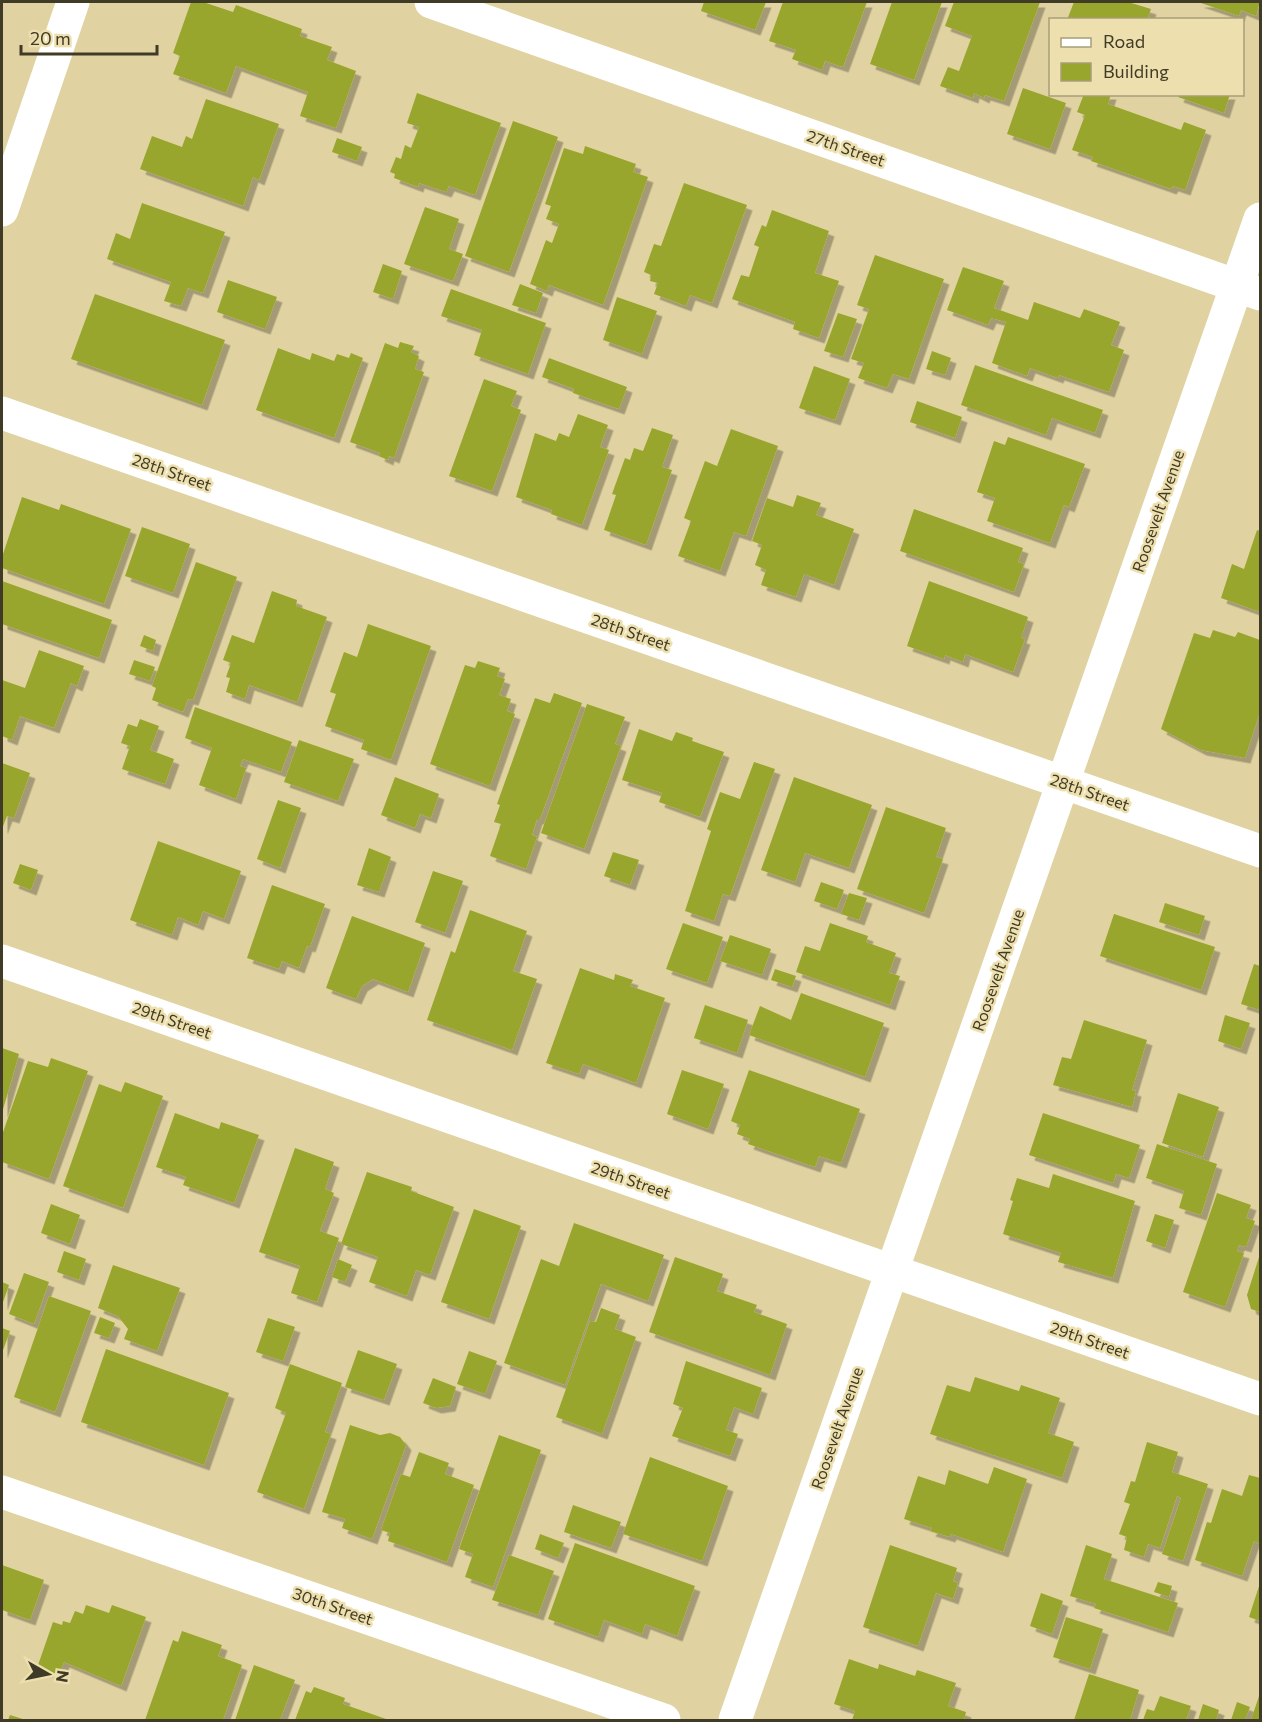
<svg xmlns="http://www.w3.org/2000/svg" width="1262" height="1722" font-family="Commissioner,sans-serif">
<defs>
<filter id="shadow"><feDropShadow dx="5.5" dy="5.5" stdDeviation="0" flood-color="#0004"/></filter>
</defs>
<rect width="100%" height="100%" fill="#e0d3a1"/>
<!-- building -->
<path fill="#99a62d" filter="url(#shadow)" d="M191,2H203L233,12L236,5L302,29L300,36L332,47L327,60L356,71L336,128L300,116L308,92L236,66L226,93L173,74L180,56L173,53Z
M704,2H766L755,30L701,11Z
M783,2H867L843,67L825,61L822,70L792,59L796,50L769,41Z
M892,2H942L914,80L870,64Z
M954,2H1040L1004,101L985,95L984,98L974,93L973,98L940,86L948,67L959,71L972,36L945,26Z
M1074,2H1128L1151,9L1148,17L1155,20H1067Z
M1198,2H1260L1256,16L1241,10L1239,16Z
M1023,88L1066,103L1050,149L1007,134Z
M417,93L501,123L475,195L449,186L446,192L419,183L418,187L394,178L395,174L390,172L396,157L401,159L405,145L411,148L419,127L407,123Z
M1084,94H1111L1108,104L1181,130L1184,122L1206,130L1185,190L1173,186L1171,189L1091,161L1093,157L1072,150L1085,115L1077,112Z
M1179,94H1230L1224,113L1178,97Z
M206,99L279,124L259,180L253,177L243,206L140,169L152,136L182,147L186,136L192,139Z
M513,121L558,137L509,272L465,256Z
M337,138L362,147L357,161L332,152Z
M585,146L636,164L633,172L648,177L603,305L549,285L547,291L530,284L546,240L552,243L559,224L546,219L551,206L545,204L564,148L583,154Z
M684,183L747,205L712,303L690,295L686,306L654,294L658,283L650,281L651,275L644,272L654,244L661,246Z
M142,203L225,232L203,293L188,288L181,306L164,301L171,282L107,259L116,233L130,239Z
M425,207L459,219L449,249L463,254L453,281L404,264Z
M772,210L829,231L815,273L839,281L819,338L793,329L795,322L732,299L741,275L749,277L759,247L754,245L762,225L766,227Z
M875,255L944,279L909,379L893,374L887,388L858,378L864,363L851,359L869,309L857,305Z
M383,264L402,271L393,299L373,292Z
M963,267L1004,281L994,308L1028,320L1034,302L1080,318L1084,309L1120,322L1111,345L1124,350L1109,392L1059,375L1058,378L1030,368L1027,376L992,363L1006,322L991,318L988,325L947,310Z
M228,280L277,297L265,329L217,312Z
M520,284L543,293L536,313L512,305Z
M451,289L546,323L528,374L474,355L482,330L441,316Z
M95,294L225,340L202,405L71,359Z
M617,297L657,311L642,354L603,340Z
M838,313L857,319L843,357L824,351Z
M400,342L414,346L411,352L419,356L415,369L424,372L394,458L389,456L388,460L379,456L380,453L350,442L385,343L398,348Z
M278,348L310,360L312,353L334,361L337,354L349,358L351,353L363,358L334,438L256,410Z
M932,351L951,358L945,375L926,369Z
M549,358L627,387L619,409L573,393L574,389L542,377Z
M975,365L1103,410L1095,433L1052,418L1046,435L961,405Z
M814,366L850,379L835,420L799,408Z
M484,379L517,391L511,406L521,410L492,491L449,476Z
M917,401L962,417L955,438L910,422Z
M578,414L608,425L600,447L609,450L582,525L551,514L552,510L516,497L535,433L556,441L559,433L569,437Z
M652,428L673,435L662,467L672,470L646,545L604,530L616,495L612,494L625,458L630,460L634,448L643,451Z
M731,429L778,446L746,536L734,532L720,571L678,556L691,521L684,518L705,461L717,466Z
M1008,437L1085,464L1069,507L1064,505L1050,543L987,521L995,498L977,492L994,441L1005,445Z
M797,495L821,503L816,515L854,529L834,585L804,574L796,597L761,585L766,570L755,565L762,545L752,541L767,498L793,507Z
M22,497L59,510L61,504L131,529L104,604L2,568V557Z
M914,509L1023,548L1018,562L1024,564L1014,592L900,551Z
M142,527L190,544L173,593L125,576Z
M1257,530L1260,531V612L1221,598L1232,564L1244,569Z
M196,562L237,577L193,700L188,699L183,712L152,700L156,688L152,686Z
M2,581L112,620L99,658L2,624Z
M929,581L1028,617L1021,638L1025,639L1013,672L965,654L963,662L945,655L944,659L907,646Z
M272,591L297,600L296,606L327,617L297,702L249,685L245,699L226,692L230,678L226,677L231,663L223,660L232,635L254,643Z
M368,624L431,646L391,760L361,749L364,740L325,726L336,694L330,692L344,652L357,657Z
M1213,630L1235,637L1238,632L1260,640V712L1245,758L1201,750L1161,729L1194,633L1210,638Z
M144,635L156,640L153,651L140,646Z
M39,650L84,666L77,686L71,683L54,728L20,716L12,740L2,736V680L25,688Z
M134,660L155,667L150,681L129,674Z
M478,661L500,668L497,676L505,679L499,695L511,699L507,711L515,714L490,786L430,764L465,665L475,668Z
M554,693L582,703L540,819H537L532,835L537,837L526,869L490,856L501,824L494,822L500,805L497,804L535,698L550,703Z
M587,704L625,717L615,744L621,746L584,849L541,833Z
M195,707L292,742L281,772L243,759L240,766L246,768L236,799L199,785L212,748L185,738Z
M140,719L159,726L150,750L174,759L165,784L122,769L130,746L121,743L128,724L137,727Z
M639,729L672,741L676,732L693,738L692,741L724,752L700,817L659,802L662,793L622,780Z
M299,740L354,759L338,801L284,782Z
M754,762L775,769L730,896L723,894L714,921L685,911L711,831L707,829L720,792L740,799Z
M2,763L30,773L14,818L7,816L2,829Z
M395,777L439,794L431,818L420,814L415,828L381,815Z
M794,777L872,805L849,868L805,853L795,882L761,870Z
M278,800L301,808L280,868L257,859Z
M886,807L946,828L936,857L943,859L924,913L857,889Z
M158,841L241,871L224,919L203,911L198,925L178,917L172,935L130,920Z
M369,848L391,857L379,892L357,885Z
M613,852L639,860L630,885L604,876Z
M20,864L38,870L31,890L13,883Z
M433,871L463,881L445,933L415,922Z
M821,882L844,890L837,909L814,901Z
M272,885L325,904L310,947L307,946L299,968L282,961L279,969L247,958Z
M849,893L867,898L859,920L841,914Z
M1165,903L1205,916L1199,935L1159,922Z
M470,910L527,931L513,971L537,979L512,1050L427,1020L451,951L455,953Z
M1114,914L1215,947L1201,990L1100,956Z
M352,916L425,943L408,992L373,979L362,986L356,999L326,988Z
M683,923L723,937L707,983L666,969Z
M830,923L868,936L866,942L896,953L889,973L900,976L890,1005L796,972L805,946L820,951Z
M730,935L771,949L762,975L720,961Z
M1254,964L1260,966V1010L1241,1004Z
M580,968L614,980L615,974L633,980L630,986L665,998L636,1083L583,1064L579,1074L546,1063Z
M775,969L796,976L792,987L771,980Z
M801,993L884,1023L865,1077L749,1035L760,1006L791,1020Z
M705,1005L748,1020L737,1053L694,1038Z
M1225,1015L1250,1023L1241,1049L1218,1041Z
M1084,1020L1147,1040L1132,1090L1136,1091L1132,1107L1053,1085L1062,1057L1071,1059Z
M2,1048L19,1054L2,1113Z
M51,1058L88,1071L49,1179L2,1162V1135L28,1061L48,1067Z
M682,1070L724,1084L708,1129L667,1114Z
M749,1070L860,1109L841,1163L819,1156L815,1167L748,1144L750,1139L737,1134L740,1125L731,1121Z
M125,1082L163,1096L123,1208L63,1186L99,1084L121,1092Z
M1178,1093L1219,1107L1203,1157L1162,1143Z
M175,1113L219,1129L221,1122L259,1135L234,1203L183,1185L186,1177L156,1167Z
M1043,1113L1140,1145L1129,1178L1116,1174L1113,1183L1029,1155Z
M1157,1144L1217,1164L1201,1215L1179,1208L1184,1191L1146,1178Z
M295,1148L334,1162L325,1189L334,1193L320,1231L339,1238L317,1302L291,1293L300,1266L259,1252Z
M367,1172L412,1187L411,1191L454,1207L430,1275L416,1270L407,1296L369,1282L378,1257L341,1244Z
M1053,1174L1135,1201L1113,1278L1058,1262L1061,1253L1003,1234L1013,1201L1010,1200L1017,1178L1049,1188Z
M1217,1193L1251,1205L1246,1218L1255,1221L1246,1247L1239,1245L1237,1251L1244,1253L1225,1307L1183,1292Z
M51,1204L80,1215L70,1244L41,1233Z
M474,1209L521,1226L489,1319L441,1302Z
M1155,1214L1174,1220L1165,1248L1146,1241Z
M574,1223L664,1255L648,1301L601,1284L565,1385L504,1363L541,1259L559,1266Z
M64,1251L86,1259L79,1280L57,1272Z
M1260,1254V1312L1251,1309L1247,1295Z
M675,1257L723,1274L717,1291L757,1305L754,1312L787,1324L770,1375L649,1332Z
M338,1259L352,1265L345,1282L332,1277Z
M113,1265L180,1288L157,1351L124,1339L128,1329L118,1316L98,1308Z
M24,1273L49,1282L34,1324L9,1314Z
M2,1282L9,1285L2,1305Z
M49,1296L91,1311L55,1412L14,1397Z
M601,1308L620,1315L615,1329L636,1337L602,1434L556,1417L590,1321L596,1322Z
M100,1317L115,1323L109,1338L94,1333Z
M268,1318L295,1327L283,1361L256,1352Z
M2,1328L10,1331L2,1353Z
M106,1349L229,1393L204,1465L81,1422Z
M358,1350L397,1364L384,1400L345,1387Z
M469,1351L497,1361L485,1394L457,1384Z
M686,1361L762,1388L753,1414L734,1407L726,1430L738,1434L730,1456L672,1436L683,1408L673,1404Z
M290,1364L342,1383L325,1432L331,1434L304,1509L257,1492L286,1413L275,1408Z
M975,1377L1019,1391L1021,1385L1060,1398L1048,1433L1074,1442L1062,1478L930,1434L947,1385L970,1392Z
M433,1378L456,1387L450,1406L436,1408L423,1403Z
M350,1425L380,1435L390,1433L400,1437L406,1445L372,1539L342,1528L345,1519L322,1512Z
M499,1435L541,1450L493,1587L465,1577L473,1554L459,1549Z
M1147,1442L1178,1452L1172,1472L1208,1484L1183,1561L1162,1554L1181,1498L1177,1496L1160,1548L1148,1544L1144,1557L1124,1550L1127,1537L1119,1534L1130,1504L1124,1502L1131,1481L1135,1482Z
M419,1452L449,1463L445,1474L474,1485L447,1562L388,1541L390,1533L381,1530L401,1474L410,1477Z
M650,1457L728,1486L702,1561L623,1534Z
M994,1467L1027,1479L1003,1552L951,1534L950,1537L930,1531L932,1528L904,1519L918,1476L945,1485L949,1470L988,1484Z
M1249,1475L1260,1478V1544L1254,1541L1242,1576L1195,1560L1207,1522L1211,1523L1222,1489L1242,1496Z
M573,1505L621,1522L611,1548L564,1532Z
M540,1534L564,1543L558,1558L535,1549Z
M575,1543L695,1586L677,1636L645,1624L642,1634L604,1620L598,1637L548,1619Z
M890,1545L957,1568L953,1581L958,1583L953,1599L936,1593L918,1646L863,1627Z
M1086,1545L1112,1554L1104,1579L1178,1603L1168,1632L1094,1608L1096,1604L1070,1596Z
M509,1555L554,1571L538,1615L492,1600Z
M2,1565L44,1580L30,1620L2,1610Z
M1158,1582L1172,1586L1169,1597L1154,1592Z
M1260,1583V1621L1249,1617Z
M1041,1593L1063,1601L1052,1634L1030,1626Z
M86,1605L109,1613L112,1605L146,1617L121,1686L64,1662L59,1675L37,1668L53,1622L62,1625L63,1621L70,1623L75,1611L83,1614Z
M1066,1617L1103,1629L1090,1669L1053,1657Z
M182,1631L222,1645L218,1656L242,1665L223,1720H145L173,1640L178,1642Z
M849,1659L878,1669L879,1664L915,1676L917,1670L956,1683L948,1706L966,1712L964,1720H852L855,1711L834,1704Z
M254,1665L295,1680L280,1720H235Z
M1089,1674L1139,1690L1130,1720H1074Z
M314,1687L345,1698L343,1704L389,1720H295L306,1691L311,1693Z
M1260,1693V1720H1251Z
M1160,1696L1191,1706L1186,1720H1143L1147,1709L1154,1711Z
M1237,1702L1250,1707L1245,1720H1231Z
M1203,1704L1219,1710L1216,1720H1198Z
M10,1715L26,1720H8Z"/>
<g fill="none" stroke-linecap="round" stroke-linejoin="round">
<!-- minor -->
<path stroke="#fff" stroke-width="33" d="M431,2L1260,294
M2,413L1260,851
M2,961L1260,1399
M2,1492L664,1720
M735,1720L1260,219"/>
<!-- secondary -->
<path stroke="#fff" stroke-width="33" d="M2,210L73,2"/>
</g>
<g text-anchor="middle" stroke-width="5" stroke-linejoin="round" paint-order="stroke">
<!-- street labels -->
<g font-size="16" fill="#403b26" stroke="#ede0ae">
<text transform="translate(846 148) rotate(19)" y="6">27th Street</text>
<text transform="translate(172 472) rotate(19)" y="6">28th Street</text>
<text transform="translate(1158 511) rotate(-71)" y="6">Roosevelt Avenue</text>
<text transform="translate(631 632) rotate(19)" y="6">28th Street</text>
<text transform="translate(1090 792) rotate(19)" y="6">28th Street</text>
<text transform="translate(998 970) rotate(-71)" y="6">Roosevelt Avenue</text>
<text transform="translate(172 1020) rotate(19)" y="6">29th Street</text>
<text transform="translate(631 1180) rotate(19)" y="6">29th Street</text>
<text transform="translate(1090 1340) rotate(19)" y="6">29th Street</text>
<text transform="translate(837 1428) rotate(-71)" y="6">Roosevelt Avenue</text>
<text transform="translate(333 1606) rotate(19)" y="6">30th Street</text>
</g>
</g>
<!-- border -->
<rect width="1262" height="1722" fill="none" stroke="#403b26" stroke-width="6"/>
<!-- legend -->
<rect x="1049" y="18" width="195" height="78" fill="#ede0ae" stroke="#a89e78" stroke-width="1.5"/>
<rect x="1061" y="38" width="30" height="9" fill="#ffffff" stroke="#a89e78" stroke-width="1.5"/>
<text x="1103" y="48" font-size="18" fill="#403b26">Road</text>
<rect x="1061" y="63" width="30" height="18" fill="#99a62d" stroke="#a89e78" stroke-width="1.5"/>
<text x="1103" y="78" font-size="18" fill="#403b26">Building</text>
<!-- north arrow -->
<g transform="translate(48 1674) rotate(99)" stroke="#ede0ae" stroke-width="4.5" paint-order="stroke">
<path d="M0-4.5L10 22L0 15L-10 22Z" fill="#403b26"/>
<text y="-9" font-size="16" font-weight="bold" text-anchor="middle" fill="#403b26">N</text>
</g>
<!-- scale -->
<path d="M21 45v9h136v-9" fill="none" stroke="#403b26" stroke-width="3"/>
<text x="30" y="45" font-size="18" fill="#403b26" stroke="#ede0ae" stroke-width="4.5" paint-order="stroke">20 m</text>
</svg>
